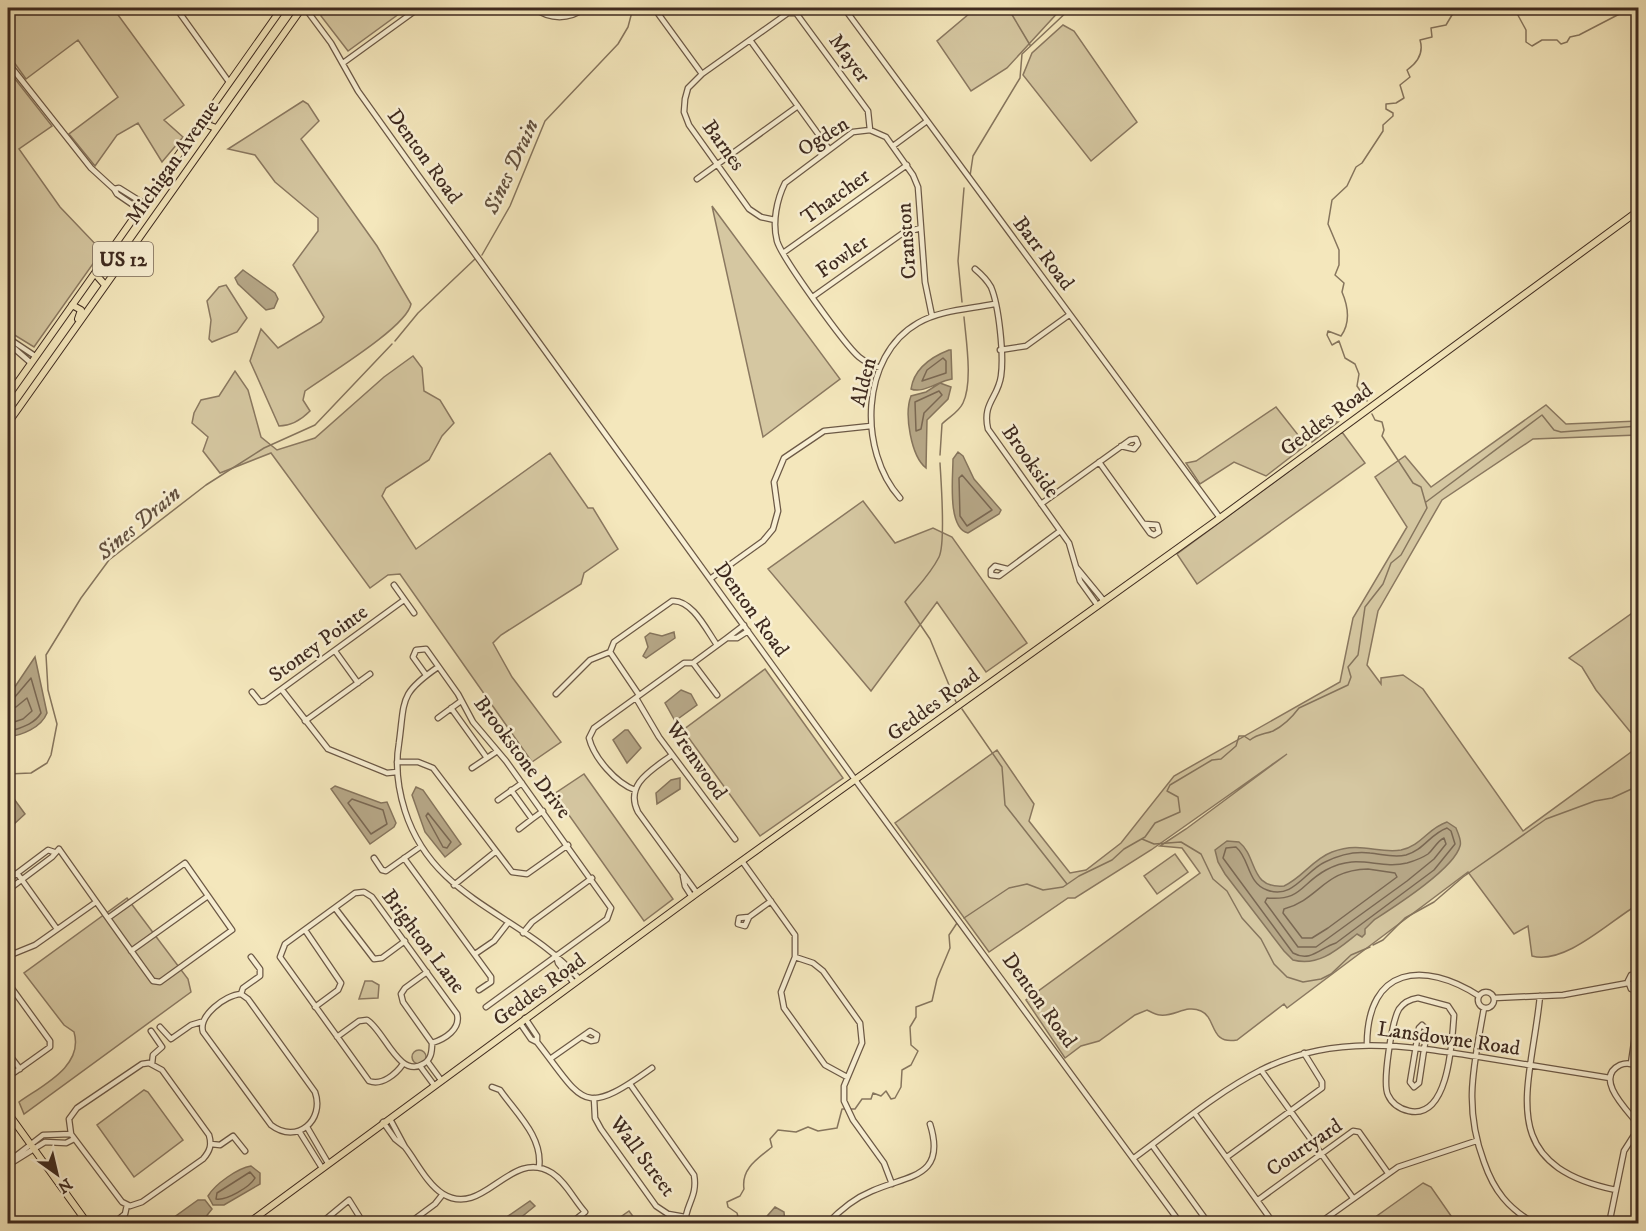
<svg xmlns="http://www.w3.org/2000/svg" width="1646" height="1231" font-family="'IM FELL DW Pica',serif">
<rect width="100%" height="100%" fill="#f4e7bc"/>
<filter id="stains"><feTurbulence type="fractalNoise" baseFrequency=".00333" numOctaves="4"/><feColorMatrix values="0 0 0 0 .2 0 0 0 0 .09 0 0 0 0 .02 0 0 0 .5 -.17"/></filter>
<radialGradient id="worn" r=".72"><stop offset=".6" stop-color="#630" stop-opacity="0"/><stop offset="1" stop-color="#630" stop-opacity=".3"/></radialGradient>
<!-- green -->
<path fill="#d5c7a1" stroke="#8a7860" stroke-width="1.5" d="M8,8H113L184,105L164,120L183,137L162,162L138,123L117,135L95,166L69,134L118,97L78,40L26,79L8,54Z
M320,8H407L348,51L321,16Z
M976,8H1062L1007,68L971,91L937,41Z
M1063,25L1074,31L1137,122L1091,161L1023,75L1032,53Z
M8,70L52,126L19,149L60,207L102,251L34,347L8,331Z
M303,101L308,104L319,121L301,139L377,246L411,304C407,327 327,375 305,391L303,400L310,411C301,420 292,426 279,426L250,361L261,329L278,348L321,322L324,317L293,265L318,231V218L275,182L255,155L228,149Z
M712,206L840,379L763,437Z
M226,285L247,318L237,332L212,342L209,339L211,320L207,301L219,287Z
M413,356L422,368L424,391L440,400L454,423L442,436L429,460L386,488L382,496L416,549L550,453L588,508H593L618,549L584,573L581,584L501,635L493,643L512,677L561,742L532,762L400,574L388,575L370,588L271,453L220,473L203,451L208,437L192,423L194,413L201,400L219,396L235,371L248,390L261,437L277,450L315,438L384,377Z
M1546,405L1566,424L1638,421V435L1533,439L1442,500L1378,611L1367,665L1381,684V678L1403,675L1423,689L1523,831L1638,747L1637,740L1596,690L1582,667L1569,658L1638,609V900L1631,909C1606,925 1563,965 1532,956L1528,926L1514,934L1468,872L1287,1008L1284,1004L1237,1040C1209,1045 1217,1018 1201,1011C1186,1004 1175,1017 1160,1015C1156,1015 1151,1012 1147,1010L1135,1015L1099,1041L1081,1046L1065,1058L1026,1000L1200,873L1182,848L1160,846L1186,829L1287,754L1151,850L1075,898H1068L989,952L895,823L997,750L1034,804L1029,821L1070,873L1086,870L1121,843L1174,776L1340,682L1353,618L1407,527L1375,477L1405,456L1431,487Z
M1276,407L1306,445L1266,476L1234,462L1200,484L1186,463L1196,461Z
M1318,420L1338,422L1312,442L1311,439Z
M1342,432L1365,463L1197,584L1177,554Z
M863,501L895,543L933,528L952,537L1027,643L986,672L937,602L871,691L768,569Z
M765,669L843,778L760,836L683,730Z
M584,774L673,899L644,921L554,794Z
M1175,854L1188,872L1157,894L1144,876Z
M127,898L188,979L191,992L24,1114L19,1102C43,1085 84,1066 74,1032L64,1025L24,973Z
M365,981H372L379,985L378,998L359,999Z
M412 1057a7 7 0 1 1 14 0a7 7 0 1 1-14 0Z
M144,1090L148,1092L183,1140L134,1177L97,1125Z
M1423,1183L1431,1187L1456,1223H1367Z
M629,1211L638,1223H612Z"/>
<!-- water -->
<path fill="#b6a787" stroke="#86755d" stroke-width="1.5" d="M243,270L275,293L278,299L274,308L266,310L238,284L235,278Z
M949,350H951L952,379C938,381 923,394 911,389C914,369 931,357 949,350Z
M940,383L951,387L948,399L927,420L926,468C911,456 904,414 911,396L926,392Z
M958,452L963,456L974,479L1001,510L999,514L968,533C947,528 953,477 953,459Z
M674,632L675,638L646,658L643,656L648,647L645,637L650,633L662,636Z
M35,657L47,713C41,728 22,735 8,737V697Z
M681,690L691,694L697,705L675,721L665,703Z
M625,730H628L641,748L627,763L613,740Z
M680,778V789L657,804L656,793L671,780Z
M335,786L381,803L387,802L396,823L394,827L370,844L331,789Z
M416,787L423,790L461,844L445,857L425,832L412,795Z
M8,794L12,796L25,814L12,826L8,838Z
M1447,822L1456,828C1458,833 1462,841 1460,846C1454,869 1394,907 1374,920L1365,929V934L1362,937L1357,934C1338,949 1319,967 1293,960L1284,951L1225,874L1218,862L1215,850L1227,841L1239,842C1258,857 1249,889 1284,886C1302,878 1313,859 1332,852C1361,841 1378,854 1401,850C1421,846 1428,828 1447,822Z
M251,1166L260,1173V1184L224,1205H213L208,1196C215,1184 238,1168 251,1166Z
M198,1200H205L212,1209L201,1223H166Z
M530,1201L535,1206L514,1223H498Z
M775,1207L784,1212L785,1223H761Z"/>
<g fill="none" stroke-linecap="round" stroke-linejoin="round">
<!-- shore -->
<path stroke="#7a6853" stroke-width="1.5" d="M943,358L946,361V373L922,381L927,370Z
M939,391L942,395L924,413L921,429L916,431L915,402Z
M962,475L992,510L967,526L960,516L959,478Z
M8,700L14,698L31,678L41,713C34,725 19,728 8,732
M8,708L16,707L27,698L32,711L23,719L8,724
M352,799L383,810L387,824L371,834L348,803Z
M428,813L451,842L447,848L443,847L426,816Z
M1447,828L1451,831L1455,844L1434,870L1336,943C1321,947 1311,963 1293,953L1223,858L1226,848L1236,847C1250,859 1247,883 1267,890C1293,900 1305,871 1325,862C1339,855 1354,851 1370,853C1382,854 1393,858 1406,855C1424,850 1430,834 1447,828Z
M1444,838L1446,844L1434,859L1407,881L1316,947H1298L1265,902L1267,898C1302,901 1300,884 1326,870C1358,852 1378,870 1407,863C1414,861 1422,858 1428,854C1434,849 1437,841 1444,838Z
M1368,869L1395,873L1397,877L1328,928L1312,938H1302L1283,913L1284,909C1320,899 1323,870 1368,869Z
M250,1172L255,1178C250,1187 226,1201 216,1199L217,1193Z"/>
<!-- stream -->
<path stroke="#86755d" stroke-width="1.5" d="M1008,8L1030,45
M1514,8L1526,30V42L1532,46L1542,40H1557L1561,44L1567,42L1570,37L1579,35L1631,8
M970,176L973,156L1020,78L1022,54L1071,8
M482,255L510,206L545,121L618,44L628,27L633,8
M962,302L958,261L964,188
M395,341L418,313L475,259
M1367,401L1357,386L1359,374L1355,364L1345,358L1339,341L1332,345L1327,335L1328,331L1341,336C1351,322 1348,306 1342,292L1344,283L1335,275L1339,265V250L1328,224L1332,200L1347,186L1356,167L1362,163L1383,131V125L1393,116V113L1386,109V104L1396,103L1404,98L1400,85L1410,77L1407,70C1417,63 1424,53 1420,40L1432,37L1431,28L1446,25L1452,15L1461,8
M940,455L942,424C949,417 959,412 963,403C973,382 966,340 964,317
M940,463C941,482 946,543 939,557C930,575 917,587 905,602L930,639L956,702
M1426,502L1542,415L1554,430L1561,432L1638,426
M962,709L1002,767L1005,805L1067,884
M8,774L31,773L47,763L51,755L57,724L48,690L46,655L81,598L109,560L206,485L264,448L315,425L392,344
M1142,839L1154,844L1181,842L1201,854L1213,879L1227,891L1242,918L1261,939L1274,964L1287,977L1303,982L1321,979L1331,974L1351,955L1370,947
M964,918L1009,888L1027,884L1043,890L1063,887L1079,876L1112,860L1124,849L1145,837L1155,823L1180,812L1178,797L1167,791L1170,785L1212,760L1221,759L1236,746L1239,736H1244L1250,740C1257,734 1265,734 1273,731C1283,726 1293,716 1299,708L1348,685L1351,677L1348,667L1358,655L1365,607L1383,584L1391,563L1401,555L1427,508L1421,487L1413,483L1382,436L1384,430L1382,422L1375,420L1372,414
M1373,945L1383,940L1405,918L1434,902L1463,877L1546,819L1595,801L1612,798L1638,786
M740,1224L737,1213L728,1207L727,1202L740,1196L744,1189C741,1169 757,1159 772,1147L770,1139L778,1130L796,1132L808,1127L818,1131L837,1128L842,1109H855L862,1099H871L873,1093L881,1096L886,1091L891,1099L895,1098L901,1087L902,1070L911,1065L918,1051L911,1045L910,1027L916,1017V1007L932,1001L937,979L950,948L949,935L957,923"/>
<defs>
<path id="minor" d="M176,8L229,82
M305,8L331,43L358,91L418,175L856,781L1181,1224
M534,8C550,20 569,20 585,8
M654,8L702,74
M844,8L1220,518
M750,40L829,149
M8,63L91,168L114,189
M343,63L419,8
M893,146L927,121
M697,179L798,106
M139,209L117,194L114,189L119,188L143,203
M775,220L761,217L749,209L689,125L684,112L685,99L688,88L702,74L788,13H796L868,111L870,130
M783,253L907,165
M975,269C981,274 987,280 991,287C999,306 1004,355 1001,376C998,398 982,403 988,429L1069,543L1080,581L1098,606
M814,296L903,233L921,228
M8,338L35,356
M8,343L31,363
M1000,350L1026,346L1069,315
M880,368C872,365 865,362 859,357C845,345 782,258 777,241C772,222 777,199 785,183L853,132L870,130L886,137L913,175L918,187L925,282L932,316
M1099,462L1150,533L1154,535L1159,532L1157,525L1145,524
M900,498C858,451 860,356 918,323C940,310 970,309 994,304
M1041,504L1130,440L1136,439L1138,444L1134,449L1121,446
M1076,567L1104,601
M1007,569L995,566L991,570V575L999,576L1060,531
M710,579L763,541L773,529L778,511L774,482L784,458L824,431L871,426
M394,585L414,613
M744,625L727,638H737L748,631
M335,651L358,683
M610,652L639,695
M693,663L727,638
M438,667C399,694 405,699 399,743C395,766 398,789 405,811C434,902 524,914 579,979
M426,675L413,657L416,650L426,649L458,694L473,722L506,761L611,908L607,919L486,1007
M282,690L328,749L387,773L397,772
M252,692L260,702L265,701L404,600
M556,694L590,660L610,652L614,642L672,601C692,599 707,631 717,645
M636,698L659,737L735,839
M451,708L487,758
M438,718L461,701
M305,721L370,674
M672,755C652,770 624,784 638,812L697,893
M397,762H418L433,768L512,872L527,874L568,845
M472,768L496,752
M511,790L532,819L543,811
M635,790C616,783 594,758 589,738L594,728L684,663H693L717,695
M498,800L522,783
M519,829L532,819
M374,858L382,870L386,871L420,847
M404,858L491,977V982L479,990
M742,861L795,935V957L781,992L784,1008L825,1065L847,1077
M17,873L57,929
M683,876L685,886L692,897
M8,880L48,850L54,852
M454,885L495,852
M8,890L52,857L59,849C90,893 121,937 153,981L160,982L232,930L185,863L108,918
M335,908L374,959L382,958L405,941
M749,917L745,926L738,924L739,918L749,917L771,901
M305,930L341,983L338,990L315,1007
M523,933L532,922L592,878
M131,951L208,896
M475,954L494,941L508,923
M556,955L558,963L574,983
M8,956L35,945L96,902
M795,957L813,963L823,971L860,1023L862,1043L844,1086V1101L853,1120L884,1163L892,1184
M1638,974L1631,975L1628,981L1631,989L1638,990
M8,983L50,1041V1047L8,1077
M1637,990L1638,1008
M1478 1000a8 8 0 1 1 16 0a8 8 0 1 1-16 0Z
M241,994L248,999L315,1092C325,1120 297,1145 271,1125L203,1032C198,1016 225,995 241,994L243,988L260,976V969L251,957
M1540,996C1531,1088 1492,1164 1616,1190
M1418,998L1448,1006L1454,1015C1452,1041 1449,1120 1409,1111C1400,1109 1392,1104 1388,1095C1382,1083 1392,1021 1399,1009C1404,1002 1411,999 1418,998Z
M1494,998L1563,995L1628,983
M1484,1008C1474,1065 1463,1106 1484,1162C1494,1191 1508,1208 1535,1224
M520,1023L531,1039L537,1042V1036L525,1018
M1422,1025L1427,1030L1419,1083L1414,1087L1410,1082L1419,1028Z
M160,1027L171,1039L191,1025L201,1022
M151,1031L162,1047L153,1055L152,1064
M337,1037L359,1021L367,1020C384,1030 399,1079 423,1064C431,1060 432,1052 432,1043L403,1002L401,994L405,988L427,972
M537,1042C584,1102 581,1119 652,1068
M1367,1043C1368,967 1423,960 1479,996
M8,1053L20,1069
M550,1059L590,1031L597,1035L596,1040L591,1041L582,1037
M427,1061L441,1080
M149,1063L162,1070L209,1135C212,1145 210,1151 203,1159L142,1202L130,1206L122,1202L71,1134L69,1119L77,1108L142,1064Z
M1631,1063L1638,1015
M403,1064C396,1074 382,1086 369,1081L280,957L285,944L355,893L364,892L372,897L457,1014C461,1029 445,1039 432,1043
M420,1066L434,1085
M1638,1067C1632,1063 1627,1062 1620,1065C1593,1078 1628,1111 1638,1124
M1261,1070L1353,1198
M630,1084L694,1175C698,1197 685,1205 685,1224
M492,1087L500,1090C516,1113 543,1137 539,1167
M594,1098L595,1118L601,1129L656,1206L668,1214L685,1217
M1195,1114L1274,1224
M383,1122L395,1139L405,1147L390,1119
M307,1127L328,1163
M299,1131L322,1168
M211,1144L220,1145L233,1136L245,1151
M1152,1145L1209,1224
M405,1147C416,1161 427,1184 443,1194C484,1219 510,1147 552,1173C566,1182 574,1200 585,1212L570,1224
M1227,1157L1322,1088V1082L1304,1053
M1134,1158C1175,1128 1216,1093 1261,1070C1333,1034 1404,1045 1480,1057C1523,1064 1567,1071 1610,1078
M8,1162L43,1135L71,1134
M8,1165L45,1142L66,1143L74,1139
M1258,1200L1353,1131L1359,1132L1388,1173
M113,1224L125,1214L127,1205
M320,1224L349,1200L364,1224
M408,1224L435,1204L443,1194
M827,1224C840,1210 855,1198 872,1191C908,1175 947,1178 930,1124
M1061,1224H1076
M1318,1224L1398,1167L1476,1141
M1609,1224L1624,1151L1638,1129"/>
<path id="major" d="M209,114L208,125L216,128
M101,268L98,277L105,285
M72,305L81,310L78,319
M8,396L282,8
M8,423L302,8
M8,1113L88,1224
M247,1224L697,893L1220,518L1638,211"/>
</defs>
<!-- minor casing -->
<use href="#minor" stroke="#6c5946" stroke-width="7"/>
<!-- major casing -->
<use href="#major" stroke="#3e2a1f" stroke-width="8"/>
<!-- minor -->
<use href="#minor" stroke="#f8efd3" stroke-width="4.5"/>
<!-- major -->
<use href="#major" stroke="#f4e7bc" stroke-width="6"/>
</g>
<g text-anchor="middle" stroke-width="5" stroke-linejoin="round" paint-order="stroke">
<!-- shield labels -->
<rect fill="#f8efd3" stroke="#766555" stroke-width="1.5" x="93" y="242" width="60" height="34" rx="4.5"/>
<g font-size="20" font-weight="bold" fill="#3e2a1f">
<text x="123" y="266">US 12</text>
</g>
<!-- street labels -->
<g font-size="21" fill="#3e2a1f" stroke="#f8efd3">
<text transform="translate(850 58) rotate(54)" y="7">Mayer</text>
<text transform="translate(823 136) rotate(-32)" y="7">Ogden</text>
<text transform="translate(724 145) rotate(54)" y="7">Barnes</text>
<text transform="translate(425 156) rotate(54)" y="7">Denton Road</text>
<text transform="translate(172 162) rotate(-55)" y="7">Michigan Avenue</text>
<text transform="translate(835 196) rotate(-36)" y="7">Thatcher</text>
<text transform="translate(906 241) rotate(-94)" y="7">Cranston</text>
<text transform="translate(1044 253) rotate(53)" y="7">Barr Road</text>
<text transform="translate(842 256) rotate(-35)" y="7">Fowler</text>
<text transform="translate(863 382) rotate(-76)" y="7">Alden</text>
<text transform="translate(1326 419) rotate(-36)" y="7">Geddes Road</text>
<text transform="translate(1031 461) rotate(55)" y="7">Brookside</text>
<text transform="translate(752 609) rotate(54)" y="7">Denton Road</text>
<text transform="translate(318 643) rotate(-36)" y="7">Stoney Pointe</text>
<text transform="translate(933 704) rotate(-36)" y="7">Geddes Road</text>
<text transform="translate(523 757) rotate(53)" y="7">Brookstone Drive</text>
<text transform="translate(697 760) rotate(55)" y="7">Wrenwood</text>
<text transform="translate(424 941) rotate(53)" y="7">Brighton Lane</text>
<text transform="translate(539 989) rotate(-36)" y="7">Geddes Road</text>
<text transform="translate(1040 1000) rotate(54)" y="7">Denton Road</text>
<text transform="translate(1449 1038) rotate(8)" y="7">Lansdowne Road</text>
<text transform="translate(1304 1147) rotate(-34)" y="7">Courtyard</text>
<text transform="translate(643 1156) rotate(53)" y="7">Wall Street</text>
</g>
<!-- water labels -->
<g font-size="22" font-style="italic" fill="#62503e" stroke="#f8efd3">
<text transform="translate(510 166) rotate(-65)" y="8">Sines Drain</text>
<text transform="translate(138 522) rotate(-40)" y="8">Sines Drain</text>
</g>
</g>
<!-- margin -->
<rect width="1646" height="1231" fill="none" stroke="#f4e7bc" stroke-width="30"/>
<rect x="9" y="9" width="1628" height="1213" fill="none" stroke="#3e2a1f" stroke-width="3"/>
<rect x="15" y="15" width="1616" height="1201" fill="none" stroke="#3e2a1f" stroke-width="1.5"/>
<!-- north arrow -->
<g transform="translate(57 1174) rotate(146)" stroke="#f8efd3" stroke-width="4.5" paint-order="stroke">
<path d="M0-4.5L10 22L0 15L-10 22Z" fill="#3e2a1f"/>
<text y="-9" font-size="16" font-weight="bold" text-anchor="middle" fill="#3e2a1f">N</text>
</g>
<rect width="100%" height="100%" filter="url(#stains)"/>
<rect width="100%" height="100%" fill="url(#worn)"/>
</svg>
